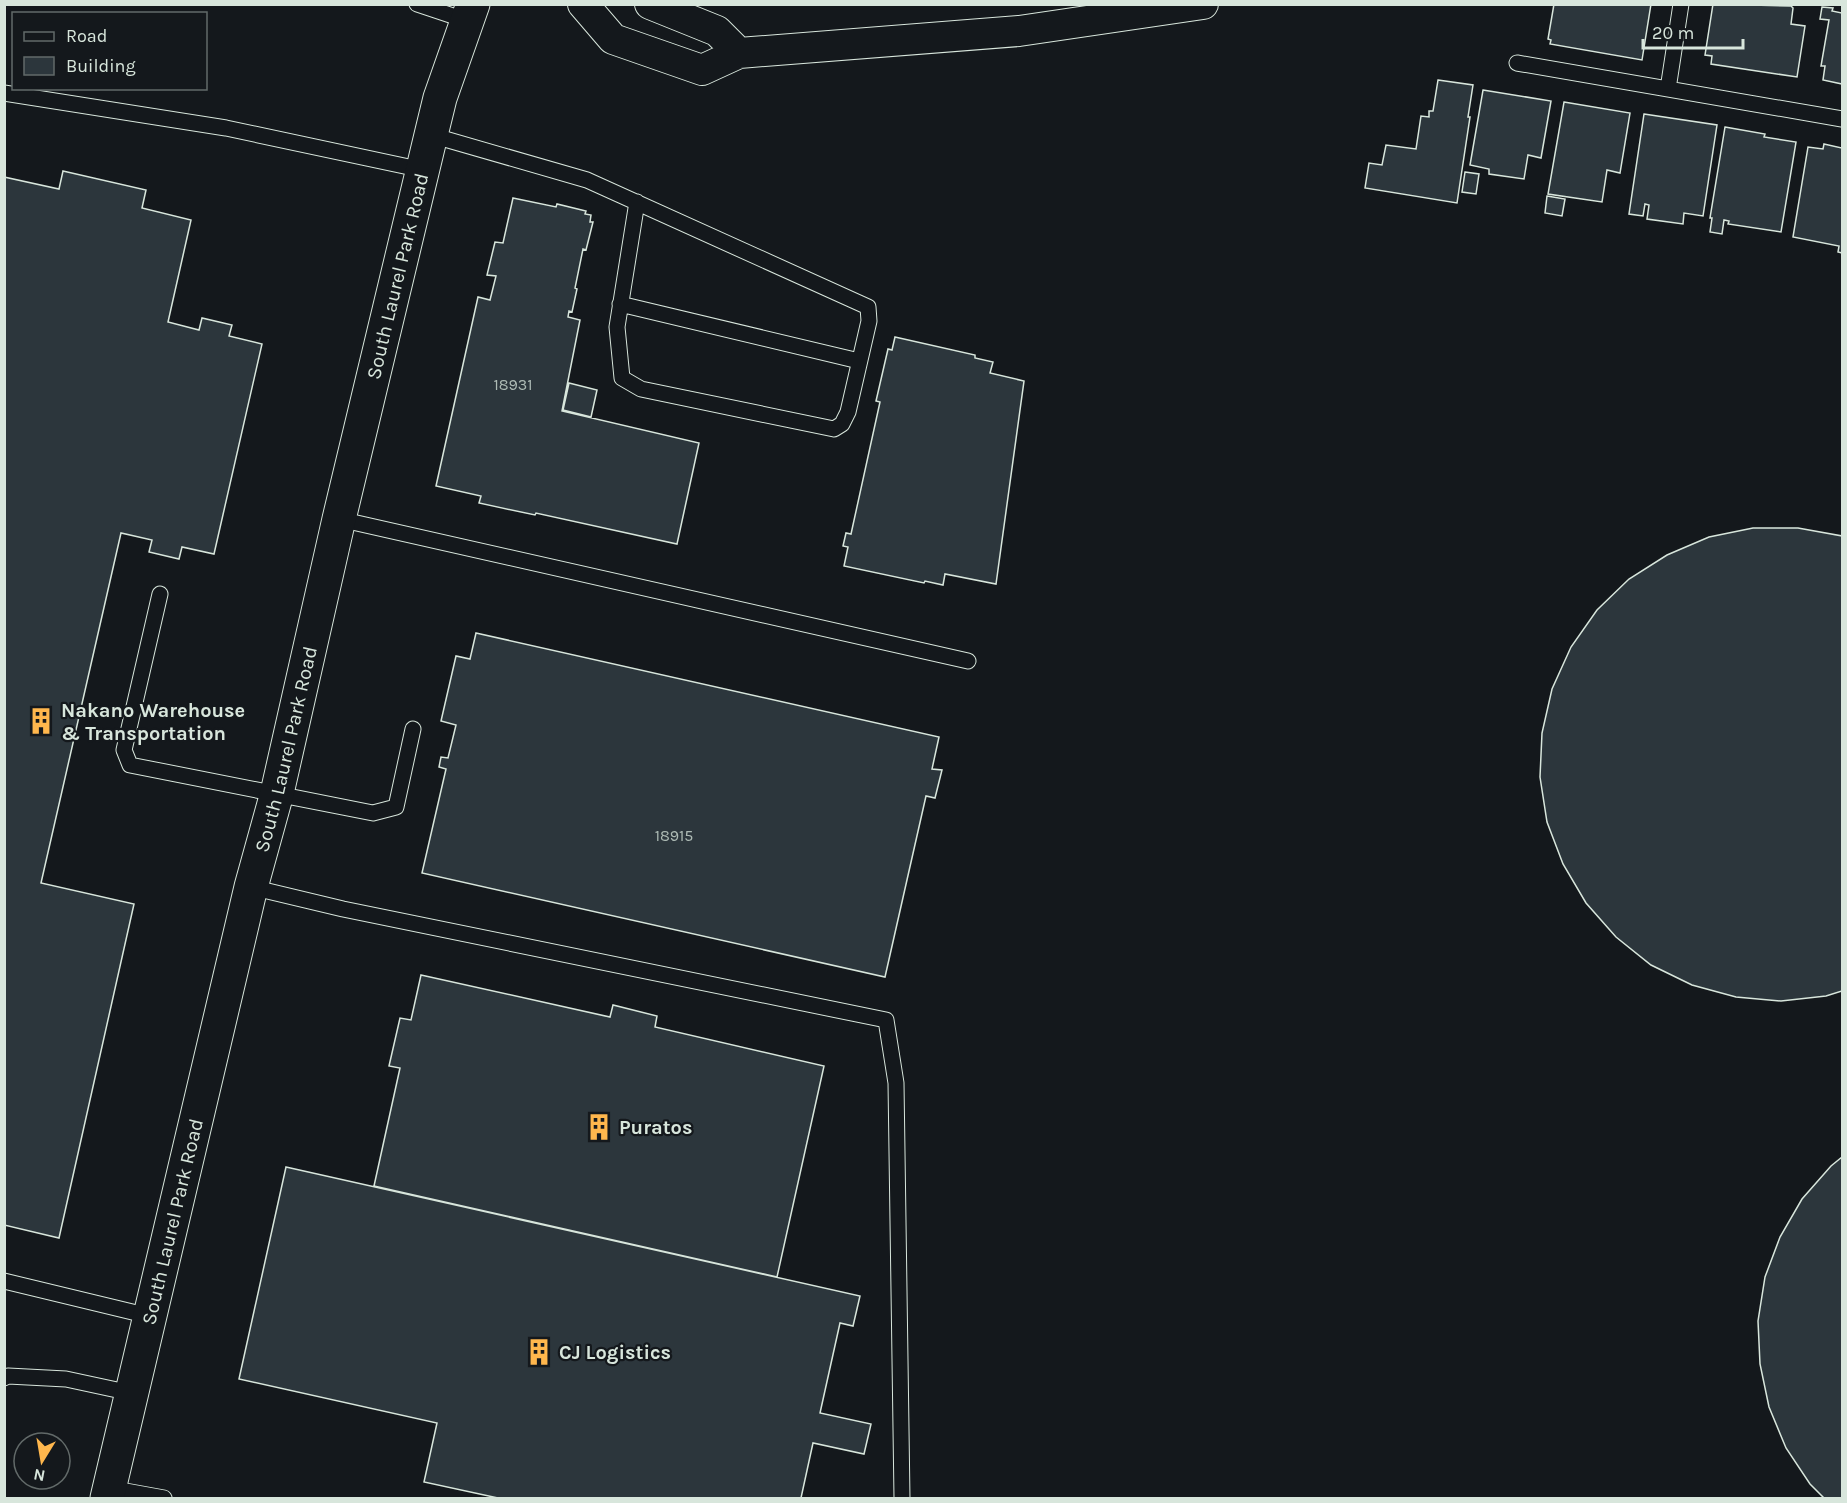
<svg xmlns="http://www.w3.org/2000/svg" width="1847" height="1503" font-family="Karla,sans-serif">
<rect width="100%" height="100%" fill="#14181c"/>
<!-- building -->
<path fill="#2c363c" stroke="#d8e6dc" stroke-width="1.5" d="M1554,4H1651L1642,60L1550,44L1551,40L1548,39Z
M1713,4L1791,6L1793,8L1791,24L1805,26L1797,77L1711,64L1712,56L1705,55Z
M1822,7L1833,8L1832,11L1842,13V84L1823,80L1825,66H1821L1829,20L1820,19Z
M1438,80L1473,85L1468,117H1470L1457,203L1365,188L1369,163L1382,165L1386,145L1416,149L1421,116L1429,117V111H1433Z
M1483,90L1551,101L1541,158L1528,155L1524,179L1489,174V169L1470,165Z
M1564,102L1630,113L1620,173L1607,170L1602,202L1548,194Z
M1644,114L1717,125L1703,216L1684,213L1683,224L1647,219L1649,205L1645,204L1643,216L1629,214Z
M1725,127L1765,134L1764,137L1796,142L1781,232L1728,224L1729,221L1724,220L1722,234L1710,232L1712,218H1710Z
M1824,144L1842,148V253L1838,252L1839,246L1793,237L1808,147L1823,149Z
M63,171L146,190L142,208L191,220L168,322L199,330L202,318L232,325L229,336L262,344L214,554L182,547L179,559L149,552L152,540L121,533L41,883L134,904L59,1238L4,1225V177L59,189Z
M1465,172L1479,174L1476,194L1462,192Z
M1547,196L1565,199L1562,216L1545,213Z
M513,198L556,207L557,204L586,211L585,214L591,215L590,222H593L586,250L583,249L575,288L577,289L572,312L569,311L568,317L580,320L562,411L699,443L677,544L536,513L535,515L479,503L481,496L436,486L478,297L490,300L496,276L487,275L495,242L503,243Z
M895,337L975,355V358L993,362L990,373L1024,381L996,584L945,574L943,585L925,581L924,583L844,566L848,547L843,546L846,533L851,534L880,402L876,401L888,349L892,350Z
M569,383L597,390L591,417L563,410Z
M1753,528H1798L1842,536V991L1826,996L1781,1001L1736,997L1692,985L1651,965L1616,937L1586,903L1563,864L1547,822L1540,777L1542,733L1552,689L1571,647L1597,610L1629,579L1667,555L1709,537Z
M476,633L939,737L932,769L942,770L935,798L926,796L885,977L422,873L446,769L439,767L441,757L448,758L456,725L441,721L456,656L470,659Z
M421,975L610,1017L613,1005L657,1016L655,1027L824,1066L777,1277L374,1186L400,1068L389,1066L400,1018L411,1020Z
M1842,1157V1498H1824L1810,1484L1786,1448L1769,1407L1760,1364L1758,1321L1765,1277L1780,1237L1802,1199L1831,1166Z
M286,1167L860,1296L853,1326L840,1323L820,1413L871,1424L864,1454L813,1443L801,1498H498L424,1482L437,1423L239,1379Z"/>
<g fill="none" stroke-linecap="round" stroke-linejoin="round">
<defs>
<path id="lane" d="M417,4L468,21
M1517,63L1842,119
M1668,89L1681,4
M4,93L226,128L423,170
M431,135L587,180L868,307L869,321L848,412L842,424L834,429L641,389L622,378L617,327L637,202
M620,304L859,361
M339,519L968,661
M160,594L124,750L130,765L373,813L396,807L413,729
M251,887L343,909L886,1020L896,1083L902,1498
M4,1281L149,1316
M4,1378L8,1376L66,1379L131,1393
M109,1488L164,1498"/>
<path id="street" d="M583,4L613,39L702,70L739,53L1019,31L1203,4
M650,4L717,31L739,53"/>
<g id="secondary">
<path id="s1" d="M107,1498L251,887L277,793L339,519L431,135L440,98L473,4"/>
</g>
</defs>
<!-- lane casing -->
<use href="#lane" stroke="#d8e6dc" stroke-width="17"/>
<!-- street casing -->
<use href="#street" stroke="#d8e6dc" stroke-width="32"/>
<!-- secondary casing -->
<use href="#secondary" stroke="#d8e6dc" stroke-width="35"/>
<!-- lane -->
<use href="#lane" stroke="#14181c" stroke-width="15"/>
<!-- street -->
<use href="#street" stroke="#14181c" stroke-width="30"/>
<!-- secondary -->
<use href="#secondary" stroke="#14181c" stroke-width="33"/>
</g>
<!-- icons -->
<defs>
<symbol id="building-bare" viewBox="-9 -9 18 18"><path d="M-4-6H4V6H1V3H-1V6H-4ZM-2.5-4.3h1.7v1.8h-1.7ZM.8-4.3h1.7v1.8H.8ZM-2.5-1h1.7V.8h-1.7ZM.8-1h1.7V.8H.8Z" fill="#ffb74d" stroke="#14181c" stroke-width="2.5" paint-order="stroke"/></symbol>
</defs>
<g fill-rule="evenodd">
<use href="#building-bare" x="22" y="702" width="38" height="38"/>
<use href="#building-bare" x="580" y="1108" width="38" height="38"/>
<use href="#building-bare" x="520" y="1333" width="38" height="38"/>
</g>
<g text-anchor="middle" stroke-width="4.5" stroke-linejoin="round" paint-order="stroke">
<!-- number labels -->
<g font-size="16" fill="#adbab4">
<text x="513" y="390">18931</text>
<text x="674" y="841">18915</text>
</g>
<!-- street labels -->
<g font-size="20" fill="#d8e6dc" stroke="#14181c">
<text dy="7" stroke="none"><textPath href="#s1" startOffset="1256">South Laurel Park Road</textPath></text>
<text dy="7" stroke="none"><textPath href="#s1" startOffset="770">South Laurel Park Road</textPath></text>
<text dy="7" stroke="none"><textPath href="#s1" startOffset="284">South Laurel Park Road</textPath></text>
</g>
<!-- poi labels -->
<g font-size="20" font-weight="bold" fill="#d8e6dc" stroke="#14181c" text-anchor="start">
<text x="61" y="717">Nakano Warehouse<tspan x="61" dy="23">&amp; Transportation</tspan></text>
<text x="619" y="1134">Puratos</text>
<text x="559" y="1359">CJ Logistics</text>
</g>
</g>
<!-- border -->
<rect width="1847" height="1503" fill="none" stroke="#d8e6dc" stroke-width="12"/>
<!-- legend -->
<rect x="12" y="12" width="195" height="78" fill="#14181c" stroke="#626a69" stroke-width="1.5"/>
<rect x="24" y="32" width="30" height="9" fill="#14181c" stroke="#626a69" stroke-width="1.5"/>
<text x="66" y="42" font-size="18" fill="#d8e6dc">Road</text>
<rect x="24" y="57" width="30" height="18" fill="#2c363c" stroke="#626a69" stroke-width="1.5"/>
<text x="66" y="72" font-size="18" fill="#d8e6dc">Building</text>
<!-- north arrow -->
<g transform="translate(42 1461) rotate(191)"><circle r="28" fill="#14181c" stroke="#626a69" stroke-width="1.5"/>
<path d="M0-4.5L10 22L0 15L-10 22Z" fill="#ffb74d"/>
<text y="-9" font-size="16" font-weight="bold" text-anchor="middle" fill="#d8e6dc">N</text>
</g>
<!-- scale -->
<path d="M1643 39v9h100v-9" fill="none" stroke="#d8e6dc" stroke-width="3"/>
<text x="1652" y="39" font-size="18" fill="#d8e6dc" stroke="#14181c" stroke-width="4.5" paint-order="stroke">20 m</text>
</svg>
